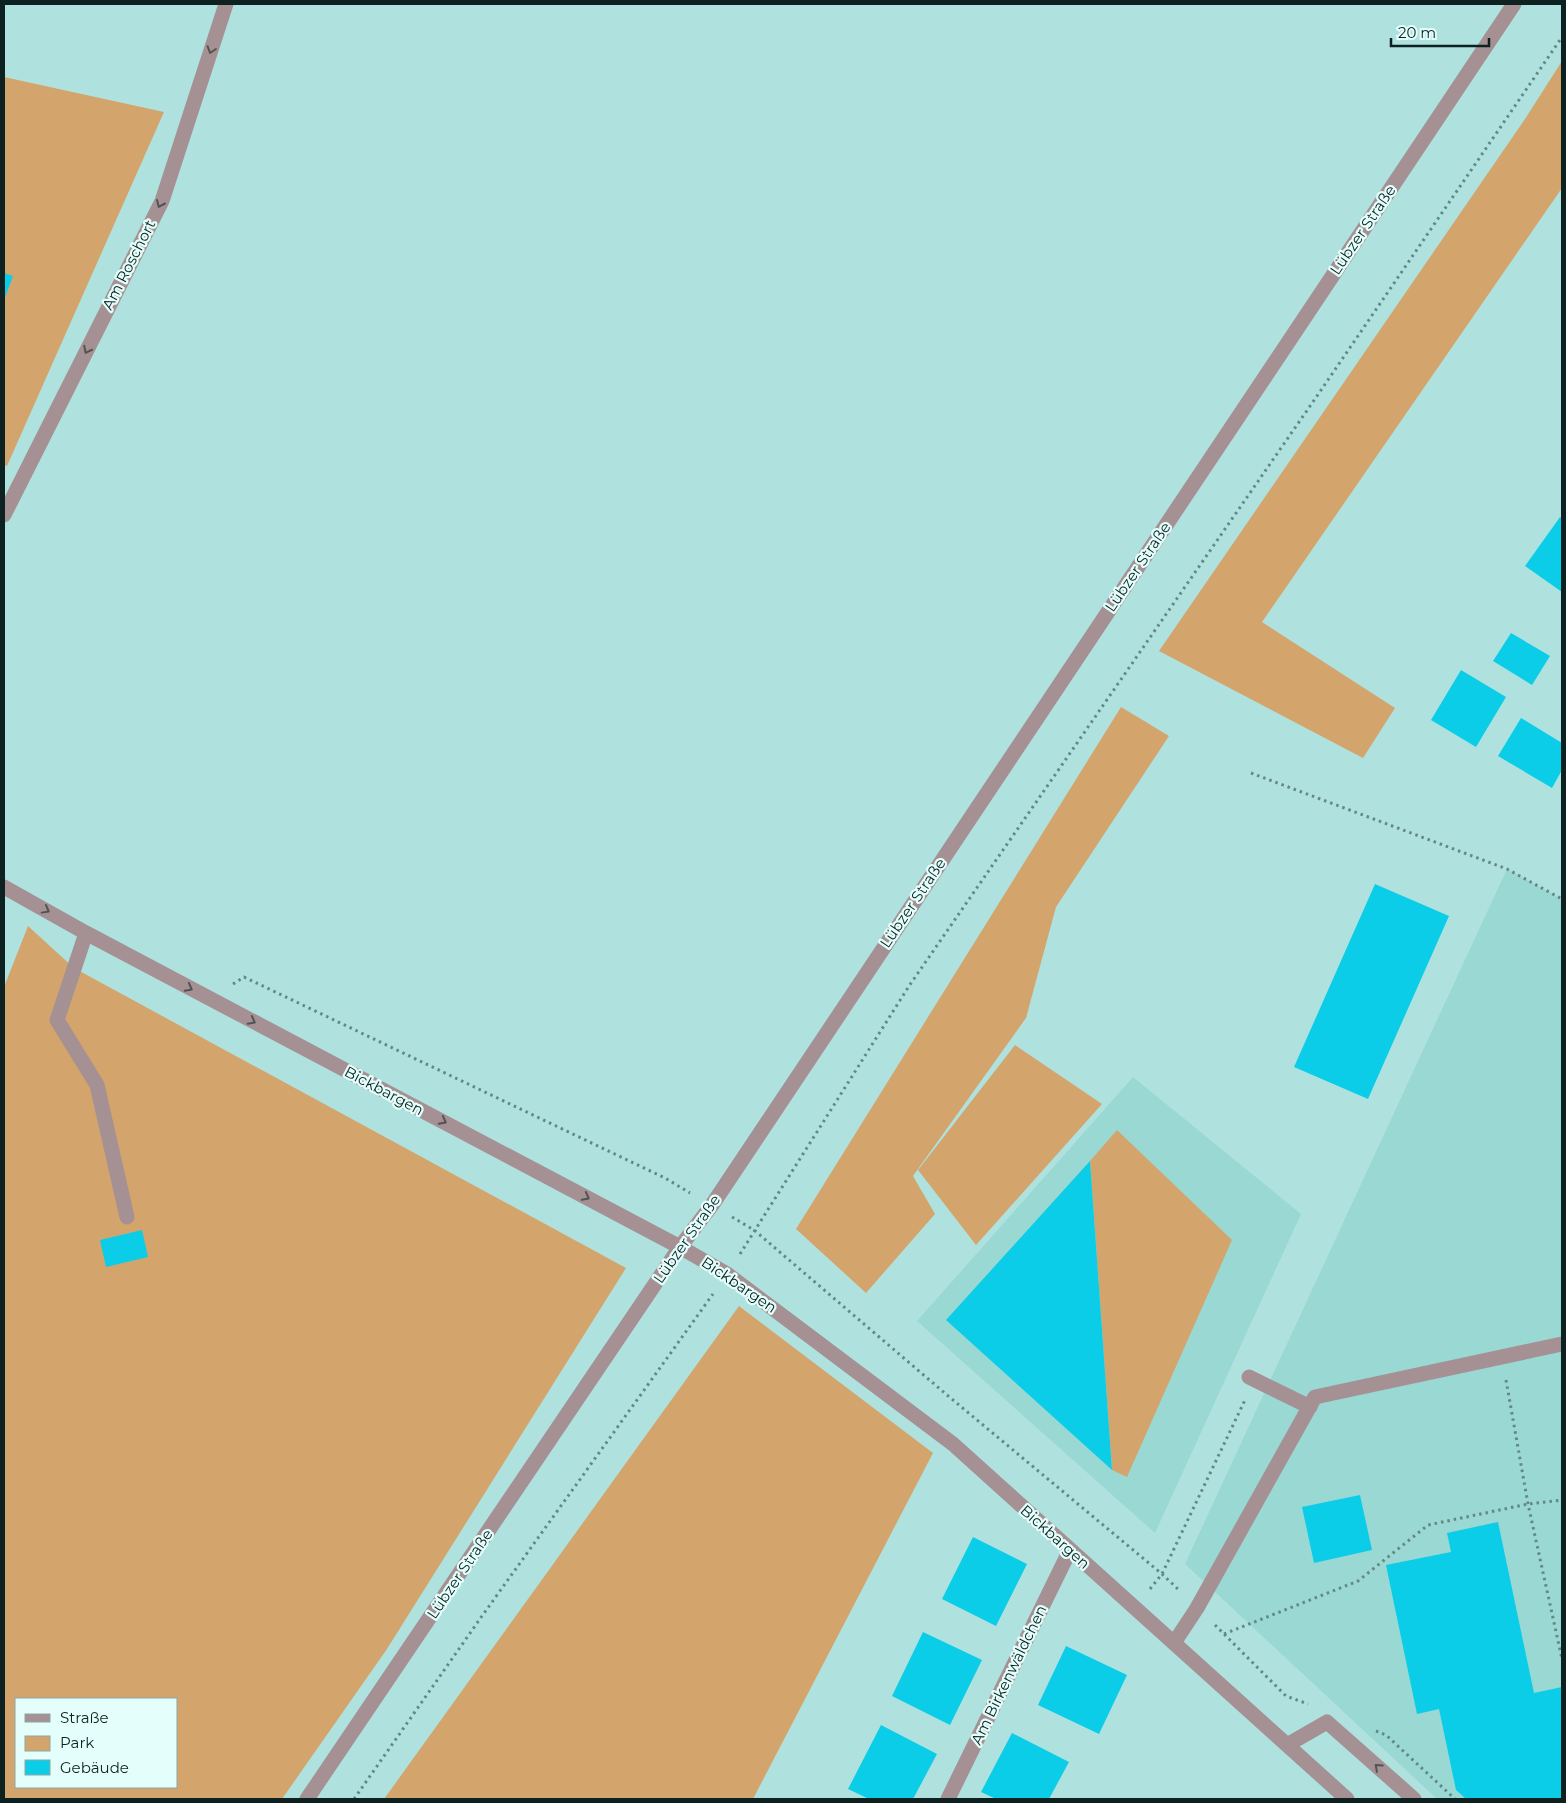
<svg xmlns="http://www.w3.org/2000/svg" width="1566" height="1803" font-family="Montserrat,sans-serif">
<rect width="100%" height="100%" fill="#afe2df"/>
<!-- built -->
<path fill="#9ad8d4" d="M1507,869L1562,899V1799H1437L1185,1564Z
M1133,1077L1301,1214L1155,1533L917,1321Z"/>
<!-- green -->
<path fill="#d3a56d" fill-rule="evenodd" d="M1562,61V188L1262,622L1395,708L1363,758L1159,651L1525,119Z
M4,77L164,112L7,466L4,465Z
M1121,707L1169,736L1056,907L1026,1018L913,1176L935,1214L866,1293L796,1229Z
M28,926L74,968L626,1268L387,1649L282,1799H4V987ZM16,1699H176V1787H16Z
M1015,1045L1102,1104L976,1245L918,1170Z
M1117,1130L1232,1240L1127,1477L1112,1470L1090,1161Z
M739,1306L933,1453L753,1799H384Z"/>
<!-- building -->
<path fill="#0ccde7" d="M4,273L13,276L4,300Z
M1560,517L1562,519V592L1525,566Z
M1511,633L1550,656L1532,685L1493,661Z
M1461,670L1506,697L1476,747L1431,720Z
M1521,718L1562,743V770L1552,788L1498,756Z
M1375,884L1449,916L1368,1099L1294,1067Z
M1090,1161L1112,1470L946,1320Z
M142,1230L148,1257L106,1267L100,1240Z
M1360,1495L1372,1550L1314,1563L1302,1507Z
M1498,1522L1534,1693L1562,1687V1799H1466L1456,1790L1439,1709L1417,1714L1386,1565L1451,1552L1447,1533Z
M973,1537L1027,1564L996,1626L942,1599Z
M923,1632L982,1660L950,1725L892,1696Z
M1066,1646L1127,1675L1099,1734L1038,1705Z
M881,1725L937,1754L913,1799H869L848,1789Z
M1012,1733L1069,1762L1049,1799H996L981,1792Z"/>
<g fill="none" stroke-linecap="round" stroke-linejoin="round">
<!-- path -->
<path stroke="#638886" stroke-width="3" stroke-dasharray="2.5 4" stroke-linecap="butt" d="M1251,773L1507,869L1562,899
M233,984L244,977L665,1178L690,1193
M732,1217L754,1230L947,1395L1162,1574L1180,1591
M740,1254L909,986L1317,396L1562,37
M1506,1380L1528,1504L1562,1659
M1150,1589L1162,1574L1245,1400
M1215,1625L1286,1696L1308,1704
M1224,1634L1358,1581L1428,1525L1528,1504L1562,1500
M1376,1731L1386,1735L1455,1799
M354,1799L482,1616L713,1294"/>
<!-- minor -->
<path stroke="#a59193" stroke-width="15" d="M4,515L162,201L226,4
M4,887L86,933L680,1247L727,1274L953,1444L1347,1799
M86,933L57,1020L97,1085L127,1217
M1249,1377L1310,1407
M1174,1643L1197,1608L1315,1397L1562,1344
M1287,1745L1327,1722L1414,1799
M307,1799L680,1247L712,1205L1514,4
M948,1799L1070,1550"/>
</g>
<!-- one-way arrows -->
<defs><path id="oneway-chevron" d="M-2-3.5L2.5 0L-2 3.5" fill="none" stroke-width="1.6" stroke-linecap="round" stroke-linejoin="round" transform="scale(1.25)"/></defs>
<g stroke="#515354">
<use href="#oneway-chevron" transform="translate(211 50) rotate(108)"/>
<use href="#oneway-chevron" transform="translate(160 204) rotate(114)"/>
<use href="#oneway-chevron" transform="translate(87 350) rotate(117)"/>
<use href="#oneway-chevron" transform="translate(46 910) rotate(29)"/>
<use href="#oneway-chevron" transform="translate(189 988) rotate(28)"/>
<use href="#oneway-chevron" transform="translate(252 1021) rotate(28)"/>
<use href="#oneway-chevron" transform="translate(443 1121) rotate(28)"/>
<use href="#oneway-chevron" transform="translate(586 1197) rotate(28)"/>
<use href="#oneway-chevron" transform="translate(1378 1767) rotate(-138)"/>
</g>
<g text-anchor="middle" stroke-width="4.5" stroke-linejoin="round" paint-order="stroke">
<!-- street labels -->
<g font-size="15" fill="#0c2120" stroke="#e4fefc">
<text transform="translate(1363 230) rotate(-56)" y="5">Lübzer Straße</text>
<text transform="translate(129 265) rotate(-63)" y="5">Am Roschort</text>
<text transform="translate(1138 567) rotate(-56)" y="5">Lübzer Straße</text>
<text transform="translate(913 903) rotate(-56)" y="5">Lübzer Straße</text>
<text transform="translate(384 1091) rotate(28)" y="5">Bickbargen</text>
<text transform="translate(687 1239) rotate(-55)" y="5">Lübzer Straße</text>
<text transform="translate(739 1285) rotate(34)" y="5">Bickbargen</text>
<text transform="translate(1055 1537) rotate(42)" y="5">Bickbargen</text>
<text transform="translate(460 1574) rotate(-56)" y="5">Lübzer Straße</text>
<text transform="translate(1009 1675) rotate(-64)" y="5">Am Birkenwäldchen</text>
</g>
</g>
<!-- border -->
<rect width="1566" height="1803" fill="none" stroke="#0c2120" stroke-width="10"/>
<!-- legend -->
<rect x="15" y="1698" width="162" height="90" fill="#e4fefc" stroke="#8ea6a4"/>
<rect x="25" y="1714" width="25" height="8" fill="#a59193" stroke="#8ea6a4"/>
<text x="60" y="1723" font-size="15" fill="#0c2120">Straße</text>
<rect x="25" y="1736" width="25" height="15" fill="#d3a56d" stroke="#8ea6a4"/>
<text x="60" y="1748" font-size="15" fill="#0c2120">Park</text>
<rect x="25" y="1760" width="25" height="15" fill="#0ccde7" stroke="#8ea6a4"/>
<text x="60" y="1773" font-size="15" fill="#0c2120">Gebäude</text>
<!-- scale -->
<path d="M1391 38v8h98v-8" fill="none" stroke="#0c2120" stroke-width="2.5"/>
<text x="1398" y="38" font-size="15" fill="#0c2120" stroke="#e4fefc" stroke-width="4" paint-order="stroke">20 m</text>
</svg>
